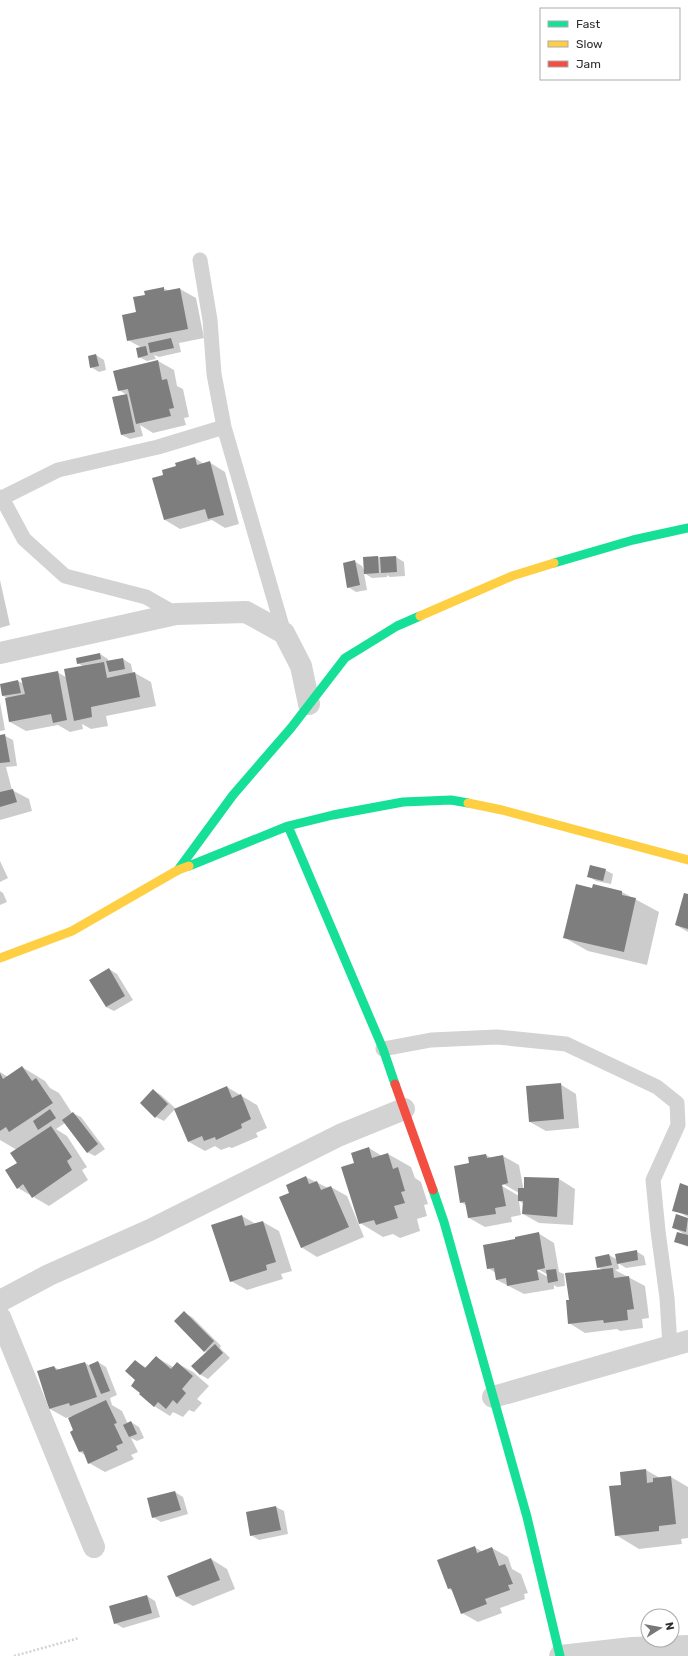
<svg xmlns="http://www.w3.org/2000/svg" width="688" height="1656" font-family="Rubik,sans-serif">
<rect width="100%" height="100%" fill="#fff"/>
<!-- shadow -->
<path fill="#0003" fill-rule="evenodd" d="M163,288L169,291L180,289L196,298L204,338L179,343L181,352L159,357L154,355L156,359L147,361L139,357L142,348L128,340L137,313L146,295Z
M96,355L104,360L106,370L99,372L91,367Z
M158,361L174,370L177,386L183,389L189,417L184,418L186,425L153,433L140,425L143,436L130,439L122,435L127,395L119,390Z
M195,458L204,464L209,462L225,472L239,524L225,528L212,520L180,529L165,520L164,476L178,467Z
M378,557H396L404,562L405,576L390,577L387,575V577L372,578L364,573L367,590L356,592L348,587L354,561L362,566L364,570V558Z
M0,580L10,625L0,628Z
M100,654L108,659V662L123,659L131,664L133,674L135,673L151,682L156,706L106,716L108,726L91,729L82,724L83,729L70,732L58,725L26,731L10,722L8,698L3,696L18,681L24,684L57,672L66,677L84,667L78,663Z
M0,702L5,730L0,731Z
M0,736H5L13,740L17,766L6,767L12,790L29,799L32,811L0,820Z
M0,861L8,878L0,882Z
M605,870L613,874L611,884L596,881L588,876Z
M592,889L622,892L659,912L647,965L588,951L565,938Z
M0,891L3,893L7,902L0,905Z
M688,895V932L676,925Z
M109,969L117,974L133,1000L114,1011L106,1007Z
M22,1067L45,1081L50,1088L59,1093L72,1113L81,1117L105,1149L95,1156L87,1152L65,1123L56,1129L67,1136L87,1167L82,1170L88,1180L49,1206L18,1188L17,1150L0,1140V1072L8,1077Z
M560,1084L576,1094L579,1128L546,1131L530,1122Z
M227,1087L257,1105L267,1128L256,1133L258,1137L232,1148L229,1147L221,1150L215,1146L205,1151L189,1142L175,1109L164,1121L156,1117L153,1090L161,1095L176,1109Z
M369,1148L382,1156L388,1154L411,1167L415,1178L421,1182L428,1204L424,1205L427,1216L417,1219L420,1231L400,1238L393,1234L383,1237L360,1223L355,1164Z
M486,1155L491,1158L503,1156L519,1165L524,1192L559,1179L575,1189L573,1225L539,1223L523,1214L524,1204L519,1201L521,1215L511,1217L512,1222L485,1227L469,1218L467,1206L461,1202L470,1164ZM498,1181L519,1193V1196L497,1183Z
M306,1177L328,1188L331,1187L347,1196L364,1237L317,1257L301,1247L290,1193Z
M688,1187V1217L674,1210Z
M242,1216L256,1224L263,1222L279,1231L292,1271L281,1274L283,1279L247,1290L231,1281Z
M676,1216L688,1219V1247L676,1242L684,1234L673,1227Z
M538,1233L554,1243L559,1272L564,1274L565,1286L557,1287L554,1285V1289L524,1294L497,1280L496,1273L488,1268ZM533,1266L548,1275V1277L532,1268Z
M636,1251L644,1256L646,1265L626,1268L618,1263L619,1269L615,1270L645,1286L649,1318L642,1319L643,1328L620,1331L617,1329L585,1333L569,1323L570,1301L603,1270L598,1267L609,1255L618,1260Z
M184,1313L192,1317L221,1346L220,1348L230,1358L208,1379L201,1375L192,1366L207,1352L204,1351Z
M156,1357L173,1367L177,1363L193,1372L209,1386L197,1399L202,1403L194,1412L189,1410L183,1417L173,1412L170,1416L154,1406L141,1393L137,1380L135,1361L147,1368Z
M98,1362L106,1367L117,1395L110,1398L112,1405L122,1411L128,1424L131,1422L139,1427L144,1438L137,1441L131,1438L138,1452L131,1455L134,1459L105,1472L89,1463L85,1455L80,1452L74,1431L72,1416L66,1418L50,1409L54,1367L60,1370L85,1363L90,1366Z
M646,1470L660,1478L671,1477L688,1487V1538L681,1539L682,1544L639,1549L616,1535L622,1486Z
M175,1492L183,1497L188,1514L161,1522L153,1517Z
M276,1507L284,1511L288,1534L259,1540L251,1535Z
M474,1547L483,1552L492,1548L508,1557L512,1569L521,1574L528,1593L524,1594L525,1599L500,1608L502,1613L478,1622L462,1613L453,1591L449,1589Z
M211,1559L227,1569L235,1589L193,1606L177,1597Z
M147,1596L155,1601L160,1617L123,1628L115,1623Z"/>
<!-- building -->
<path fill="#7e7e7e" d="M164,287V291L180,288L188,329L127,341L122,315L136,312L133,297L145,295L144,291Z
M171,338L174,348L150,353L148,343Z
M146,346L148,355L138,358L136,348Z
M96,354L99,366L90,368L88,356Z
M158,360L162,380L167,379L174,408L169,409L171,416L136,424L128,389L118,391L113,371Z
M127,394L135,432L121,435L112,397Z
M195,457L197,465L210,461L224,515L208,519L205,509L164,520L152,478L163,475L162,470L176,466L175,463Z
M378,556L379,573L364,574L363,557Z
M396,556L397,572L381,573L380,557Z
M355,560L360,585L347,588L343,563Z
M100,653L101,659L77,664L76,658Z
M123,658L125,669L109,672L106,661Z
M104,662L107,678L135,672L140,697L91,707L92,717L74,721L64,669Z
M58,671L67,720L53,723L51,714L9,722L5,698L25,694L21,678Z
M18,680L21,693L2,696L0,684Z
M5,734L10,762L0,763V735Z
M13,789L17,802L0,807V792Z
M590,865L606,869L603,881L587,877Z
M576,884L592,888L593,884L622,891V895L636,898L624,952L563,938Z
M684,893L688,894V929L675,925Z
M109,968L125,996L106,1007L89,980Z
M22,1066L32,1081L36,1078L53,1103L9,1132L6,1127L0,1131V1073L3,1079Z
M561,1083L564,1119L529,1122L526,1086Z
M227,1086L232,1098L241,1094L251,1119L241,1124L242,1128L216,1140L215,1137L204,1141L202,1136L188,1142L174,1109Z
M153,1089L168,1104L155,1118L140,1103Z
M50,1109L56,1118L38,1130L33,1121Z
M73,1112L98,1144L87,1153L62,1120Z
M51,1126L72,1157L67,1161L72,1170L32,1198L23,1184L17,1189L5,1170L17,1163L10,1153Z
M369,1147L372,1158L388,1153L393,1169L398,1167L405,1191L401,1192L405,1203L394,1206L398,1218L376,1225L374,1220L359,1224L341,1167L354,1163L351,1153Z
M486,1154L487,1158L503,1155L508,1183L502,1185L506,1206L495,1208L496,1214L468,1218L465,1202L460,1203L454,1166L469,1163L468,1157Z
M306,1176L309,1184L317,1181L321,1190L331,1186L349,1227L301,1248L279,1197L289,1193L286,1185Z
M524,1177L559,1178L557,1217L522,1214L523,1201H518V1188H524Z
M680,1183L688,1186V1215L672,1211Z
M676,1214L688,1218L686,1232L672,1228Z
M242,1215L245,1226L263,1221L276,1262L266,1265L267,1270L230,1282L211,1225Z
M539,1232L545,1268L537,1270L539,1280L507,1286L506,1278L496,1280L494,1268L487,1269L483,1245L515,1239V1237Z
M677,1232L688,1235V1246L674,1242Z
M637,1250L638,1260L617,1264L615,1254Z
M609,1254L612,1265L597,1268L595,1257Z
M613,1268L614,1278L629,1276L634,1309L627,1310L628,1320L604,1323L603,1320L568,1324L566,1300H569L565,1273Z
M556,1269L558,1281L548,1283L546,1270Z
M184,1311L214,1341L204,1352L174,1321Z
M215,1344L223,1353L200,1375L191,1366Z
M156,1356L171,1369L177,1362L193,1376L182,1389L186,1393L177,1404L173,1400L166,1409L158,1402L154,1407L139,1394L140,1393L131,1386L135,1380L125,1371L135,1360L145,1368Z
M98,1361L110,1391L101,1394L89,1365Z
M85,1362L97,1397L70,1406L69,1403L49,1409L37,1371L54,1366L56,1370Z
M106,1400L117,1423L114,1424L123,1443L116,1446L118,1450L88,1464L83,1451L79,1452L70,1432L73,1430L68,1418Z
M131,1421L137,1434L129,1437L123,1425Z
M646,1469L647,1483L653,1482V1478L671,1476L676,1524L659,1526V1531L615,1536L609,1486L621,1485L620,1472Z
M175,1491L181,1510L152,1518L147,1498Z
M276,1506L281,1530L250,1536L246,1512Z
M475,1546L477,1553L492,1547L499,1566L505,1564L513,1584L508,1585L510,1590L485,1599L487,1604L461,1614L451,1588L448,1589L437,1560Z
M211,1558L220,1580L176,1597L167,1576Z
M147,1595L152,1613L114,1624L109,1606Z"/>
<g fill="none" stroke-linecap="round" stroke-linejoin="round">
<!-- path -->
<path stroke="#d3d3d3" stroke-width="2.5" stroke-dasharray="2 2" stroke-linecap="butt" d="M14,1656L79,1638"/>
<!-- lane -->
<path stroke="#d3d3d3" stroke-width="15" d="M200,260L210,320L214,374L224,427L284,633
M0,497L2,498L24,539L65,576L146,597L176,614
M2,498L58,470L158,447L224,427
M383,1049L431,1040L497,1037L566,1044L657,1087L677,1103L678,1125L653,1180L658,1231L667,1298L670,1346"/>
<!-- street -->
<path stroke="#d3d3d3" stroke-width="22" d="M0,653L176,614L246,612L284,633L301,666L309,704
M0,1301L49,1275L150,1230L340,1135L404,1109
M0,1317L94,1547
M493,1397L688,1341
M560,1656L632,1648L688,1646"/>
<!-- fast -->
<path stroke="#16e098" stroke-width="9" d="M554,563L633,540L688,528
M288,826L383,1049L395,1084
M189,866L288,826L333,815L403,802L451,800L468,803
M178,870L233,795L291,728L345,658L397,626L420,616
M433,1190L444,1222L527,1517L560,1656"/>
<!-- slow -->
<path stroke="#ffcf43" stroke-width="9" d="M420,616L512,576L554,563
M468,803L502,810L688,860
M0,958L72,931L178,870L189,866"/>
<!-- jam -->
<path stroke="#f24e42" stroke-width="9" d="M395,1084L433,1190"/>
</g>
<!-- legend -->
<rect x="540" y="8" width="140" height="72" fill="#ffffff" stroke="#ababab"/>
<rect x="548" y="21" width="20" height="6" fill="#16e098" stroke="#ababab"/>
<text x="576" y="28" font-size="12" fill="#2e2e2e">Fast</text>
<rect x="548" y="41" width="20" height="6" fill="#ffcf43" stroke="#ababab"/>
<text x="576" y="48" font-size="12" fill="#2e2e2e">Slow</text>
<rect x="548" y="61" width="20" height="6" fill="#f24e42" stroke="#ababab"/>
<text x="576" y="68" font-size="12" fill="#2e2e2e">Jam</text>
<!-- north arrow -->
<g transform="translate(660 1628) rotate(79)"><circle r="19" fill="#ffffff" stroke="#ababab"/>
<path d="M0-3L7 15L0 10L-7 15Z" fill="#777777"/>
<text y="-6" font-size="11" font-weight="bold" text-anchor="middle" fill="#2e2e2e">N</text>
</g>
</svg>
